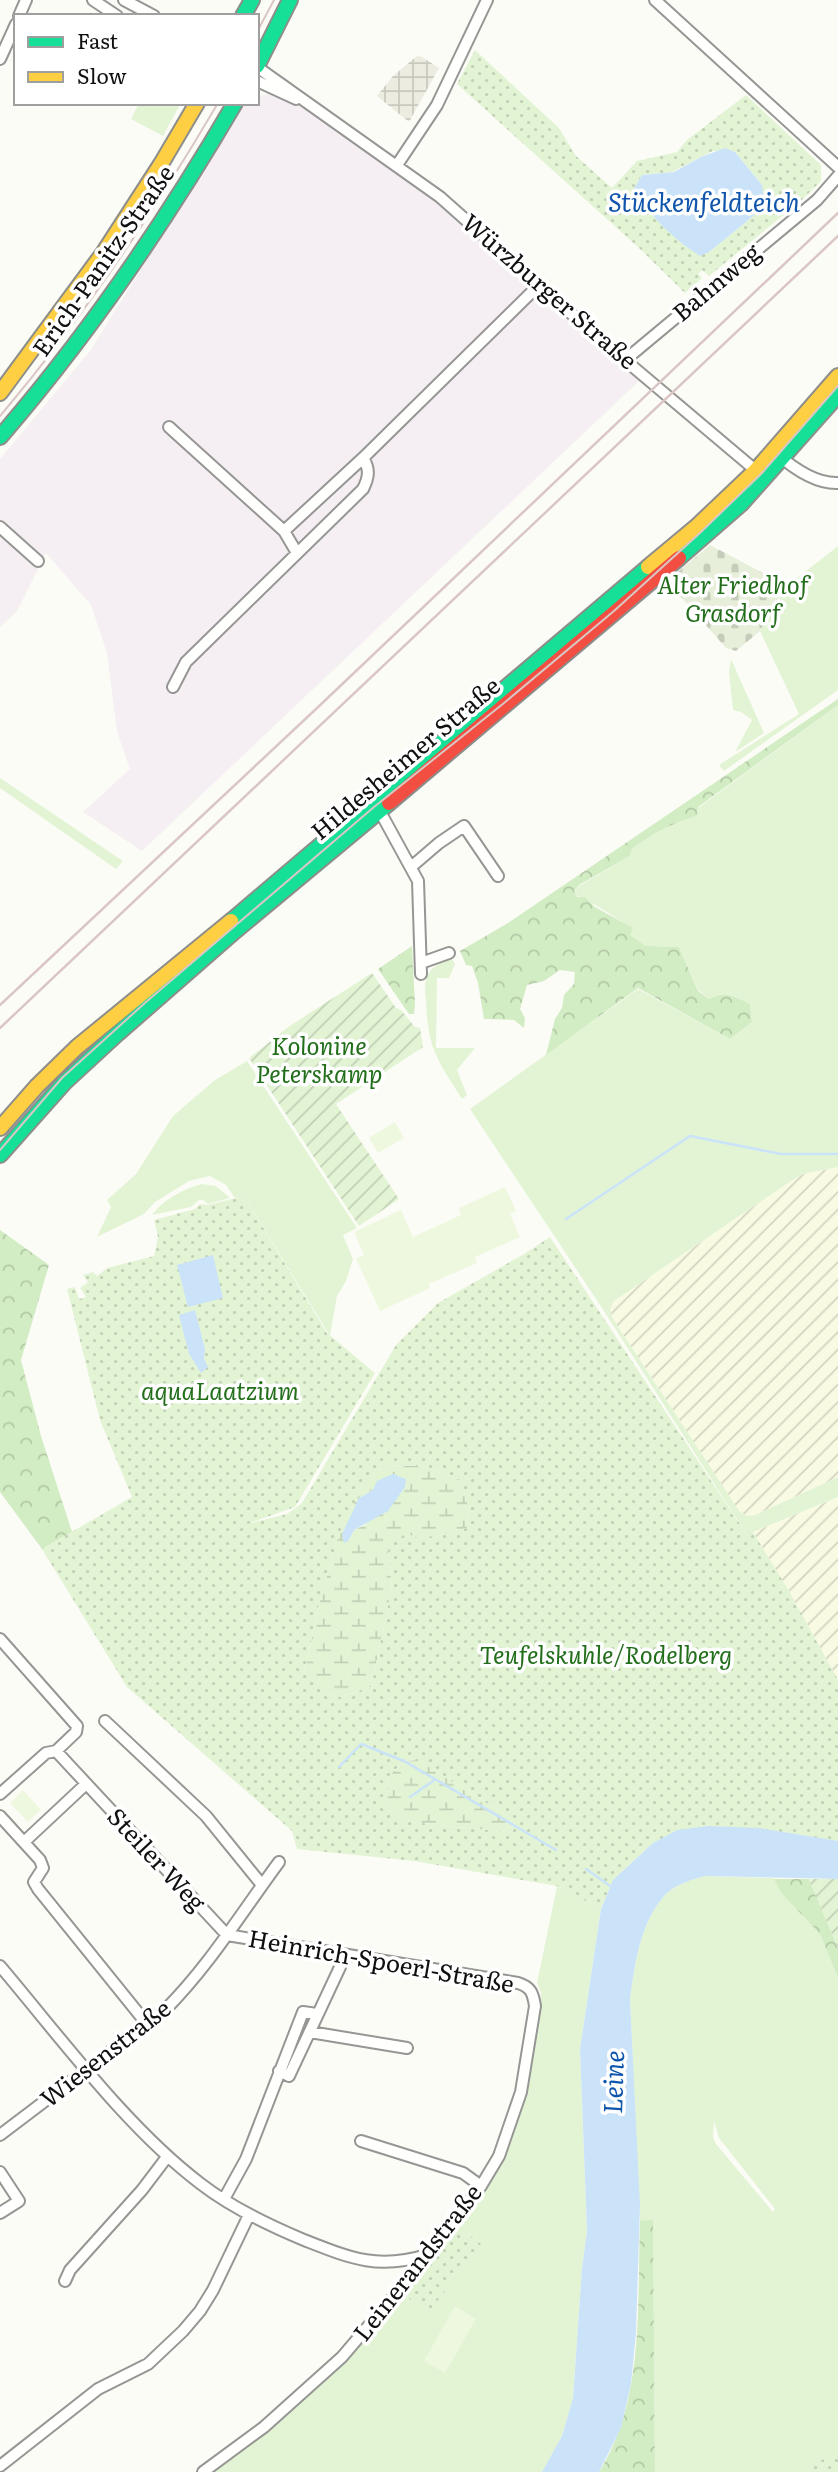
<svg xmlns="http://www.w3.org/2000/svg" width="838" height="2472" font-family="Literata,serif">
<defs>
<pattern id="farmland-furrows" width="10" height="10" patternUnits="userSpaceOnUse" patternTransform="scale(1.75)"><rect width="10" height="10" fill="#f9fae2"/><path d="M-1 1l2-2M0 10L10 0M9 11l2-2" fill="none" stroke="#d4d5c1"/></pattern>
<pattern id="forest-crowns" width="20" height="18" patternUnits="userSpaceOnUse" patternTransform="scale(1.75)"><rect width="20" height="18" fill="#d2ecc3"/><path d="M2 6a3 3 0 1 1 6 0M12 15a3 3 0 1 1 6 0" fill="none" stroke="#b3c9a6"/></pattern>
<pattern id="wetland-marsh" width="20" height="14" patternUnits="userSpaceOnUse" patternTransform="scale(1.75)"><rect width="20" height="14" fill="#e3f4d5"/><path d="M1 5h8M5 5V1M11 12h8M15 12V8" fill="none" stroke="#c2d0b6"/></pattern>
<pattern id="cemetery-stones" width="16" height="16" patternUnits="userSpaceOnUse" patternTransform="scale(1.75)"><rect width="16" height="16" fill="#e7efda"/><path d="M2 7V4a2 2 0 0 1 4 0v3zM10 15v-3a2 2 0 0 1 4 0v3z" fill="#c5ccba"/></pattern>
<pattern id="park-dots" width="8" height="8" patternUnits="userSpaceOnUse" patternTransform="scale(1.75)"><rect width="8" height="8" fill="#e3f4d5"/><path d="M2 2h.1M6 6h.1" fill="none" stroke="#c2d0b6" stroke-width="1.8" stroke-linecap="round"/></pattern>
<pattern id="garden-furrows" width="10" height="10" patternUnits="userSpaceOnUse" patternTransform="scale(1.75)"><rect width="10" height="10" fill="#e3f4d5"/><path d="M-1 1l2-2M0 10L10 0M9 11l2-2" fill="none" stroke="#c2d0b6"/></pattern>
<pattern id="plaza-grid" width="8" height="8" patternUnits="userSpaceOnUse" patternTransform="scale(1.75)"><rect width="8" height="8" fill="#edece1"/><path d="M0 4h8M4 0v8" fill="none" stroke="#cac9c0"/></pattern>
</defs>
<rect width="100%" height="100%" fill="#fcfcf7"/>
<!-- industrial -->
<path fill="#f5eff3" d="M274,93L327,115L397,165L625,360L639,381L142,851L83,812L130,769L117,732L107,653L91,605L46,553L17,611L0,627V459L90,351L245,103H257V96Z"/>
<!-- farmland -->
<path fill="url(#farmland-furrows)" d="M838,1167V1477L755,1515L747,1516L740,1512L613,1319L610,1309L614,1301L791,1181L803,1174Z
M838,1497V1680L789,1591L753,1532Z"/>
<!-- grass -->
<path fill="#e3f4d5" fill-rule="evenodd" d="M139,103H181L163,136L131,119Z
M838,546V690L724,771L719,765L799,714L760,631L787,586Z
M731,659L764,733L735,752L752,720L741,712L733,710L729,672Z
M838,705V1167L803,1174L791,1181L614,1301L610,1309L613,1319L740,1512L747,1516L755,1515L838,1477V1497L753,1532H745L602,1308L470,1109L638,989L730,1039L752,1022L750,1004C734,995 726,990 709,999L698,990L679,947L646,946L630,935L632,928C622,922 585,897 577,896L574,891L579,886L630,856L632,849C652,834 672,823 697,816L698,808Z
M0,778L123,861L116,869L0,788Z
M451,957L455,964L449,978H437L436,1048H475L457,1070L467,1095L462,1099C437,1059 428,1050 426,1001C425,992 424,982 428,974C432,966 444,962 451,957Z
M247,1061L357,1228L343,1235L353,1259L346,1281L337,1296L330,1336L244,1196L235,1198L226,1185L210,1176L189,1181L155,1202L144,1214L97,1237L111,1207L107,1200L136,1174L173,1116L215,1080Z
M202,1184L216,1186L230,1198L208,1204L203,1200H199L191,1207L152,1215C164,1199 183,1189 202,1184Z
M705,1876L774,1878L782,1894L820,1934L838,1978V2472H655L653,2221H640L630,1998C635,1963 640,1923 665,1895C675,1884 692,1880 705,1876ZM714,2121L719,2138L775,2209L773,2212L716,2144L713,2137Z
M557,1886L601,1909L580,2049L587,2231L582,2268L573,2398L562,2436L545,2468L542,2472H210L266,2431L345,2361L402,2293L428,2312L480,2244L455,2224L486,2188L503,2157L532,2055L541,1993L537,1983Z"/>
<!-- forest -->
<path fill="url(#forest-crowns)" d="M838,699V705L698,807L697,816C672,823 652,834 632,849L630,856L579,885L574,891L577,897H585L595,907L633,928L630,935L646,946L679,947L698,991L709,999C726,990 734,996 750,1004L752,1022L730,1039L638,988L546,1055L555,1019L562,1008L564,995L574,984L575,972L560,970L544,981L527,985L520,1009L525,1018L524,1028L514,1020L484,1019L478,983L472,966L466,965L460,951L508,923Z
M412,946L415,1004L414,1014H409L378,969Z
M0,1230L49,1265L21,1360L41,1436L72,1532L42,1549L0,1492Z
M774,1879H809L838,1948V1978L820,1934L782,1894Z
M653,2220L655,2472H599C645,2400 637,2303 640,2221Z"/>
<!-- wetland -->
<path fill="url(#wetland-marsh)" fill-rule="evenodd" d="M385,1465L423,1466L460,1480L469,1508L467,1528L388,1548L392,1588L371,1687L336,1698L304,1675L318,1607L338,1537L367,1476ZM373,1490L365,1525L354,1530L348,1541L359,1498Z
M418,1760L506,1815L511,1823L504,1832L403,1821L387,1810L388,1777L404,1761Z"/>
<!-- cemetery -->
<path fill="url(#cemetery-stones)" d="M710,545L786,585L760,631L736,651L726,648L667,581Z"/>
<!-- park -->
<path fill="url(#park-dots)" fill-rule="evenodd" d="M475,50L559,128L576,156L612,188L637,161L677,152L687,140L746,95L821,165V181L803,199L709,276L702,270L698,274L702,278L685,293L639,248L457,84ZM713,151L735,152L762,185L757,213L709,252L671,233L633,190L642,175L672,172Z
M244,1196L327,1333L375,1373L295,1507L247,1524L287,1514L302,1503L396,1345L438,1303L524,1254L550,1237L745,1532H753L789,1591L838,1680V1841L821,1839L653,1843L613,1880L601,1909L557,1886L414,1861L297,1849L292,1831L127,1687L42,1549L132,1497L100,1420L67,1289L75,1287L79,1299L86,1297L80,1288L88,1282L83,1275L93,1272L97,1276L107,1268L154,1256L158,1237L154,1220L195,1209L200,1204L208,1205ZM385,1465L423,1466L460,1480L469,1508L467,1528L420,1539L406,1533L388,1548L392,1588L371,1687L336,1698L304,1674L318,1607L338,1537L367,1477ZM418,1760L506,1815L511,1823L504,1832L403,1821L387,1810L388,1777L404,1761Z
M455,2224L481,2244L428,2313L402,2293Z
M838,2450V2472H803Z"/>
<!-- garden -->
<path fill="url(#garden-furrows)" d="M372,973L396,1008L401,1010L415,1027L420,1028L423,1047L336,1104L399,1199L359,1226L249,1058L291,1025Z
M809,1879H838V1948L813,1889Z"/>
<!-- pitch -->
<path fill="#edf8df" d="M395,1122L404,1138L378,1153L369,1138Z
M505,1187L516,1211L510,1214L520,1237L475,1257L477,1263L429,1284L430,1288L380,1311L356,1259L364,1255L354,1232L401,1210L413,1237L461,1215L459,1208Z
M23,1790L41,1810L28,1822L10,1803Z
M455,2306L476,2319L445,2373L424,2361Z"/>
<!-- plaza -->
<path fill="url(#plaza-grid)" d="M417,56L422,57L439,68L409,122L377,96L393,76Z"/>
<!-- water -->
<path fill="#cae3f9" d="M725,148L735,152L762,185L764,201L757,213L709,252L700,256C674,240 650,215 633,190L642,175L674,172L701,157Z
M213,1255L223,1298L188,1307L177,1265Z
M195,1310L205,1349L204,1359L208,1367L201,1373L189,1354L179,1315Z
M393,1474L406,1479L405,1487L388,1511L354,1530L348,1541L344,1543L342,1534L359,1498L373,1490L377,1481Z
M709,1826L759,1828L838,1841V1879L705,1876C692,1880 675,1884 665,1895C640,1923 635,1963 630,1999L640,2205L636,2333L631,2384L621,2428L599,2472H542L562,2436L573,2398L582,2268L587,2231L580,2049L601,1909L613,1880L653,1843L677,1830Z"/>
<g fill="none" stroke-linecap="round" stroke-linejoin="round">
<!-- stream -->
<path stroke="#cae3f9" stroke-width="2.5" d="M566,1219L690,1136L781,1154H838
M339,1767L361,1744L404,1761L556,1850
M410,1797L433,1781
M586,1869L610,1886"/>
<defs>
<path id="street" d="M93,0L117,16
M124,0L154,16
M655,0L838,167
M19,16L26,0
M0,59L16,24
M257,67L440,197L600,339L760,474
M257,81L296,99
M397,165L437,105L487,0
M625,360L817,200L838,176
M169,427L284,531L297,553
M776,453C793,468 815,484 838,483
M0,527L38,561
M284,531L363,458L539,285
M173,687L186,662L363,489C369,477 370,469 363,458
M374,807L383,817L418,881L421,974
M411,867L439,843L464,826L498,876
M421,963L449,953
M0,1639L77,1726L76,1732L56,1751L46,1753L0,1794
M105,1721L206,1816L262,1885
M56,1751L227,1935L518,1983C531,1987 533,1993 535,2006L521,2092L499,2156L481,2186L406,2282L342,2357L264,2427L203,2472
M0,1816L40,1860L43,1868L34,1882L38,1889L147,2024
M24,1842L86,1784
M0,1966C61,2038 127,2128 201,2184C232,2208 268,2225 304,2240C350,2258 377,2270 427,2255
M310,2032L407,2048
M279,2071L289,2076L340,1967L342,1956
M0,2135L165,2010C209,1966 242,1912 279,1862
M361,2141L463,2173L481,2186
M0,2172L19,2201L0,2213
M224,2199L246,2159L303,2012L317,2014
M65,2281L70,2270L142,2190L167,2157
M0,2466L98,2389L148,2364L183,2331L200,2311L213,2290L249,2215"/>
<path id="fast" d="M243,16L252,0
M257,66L290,0
M0,437C90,333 166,221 235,103
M679,558L741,504L838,395
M231,921L648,567
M0,1155L64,1083L116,1035L235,931L389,803"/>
<path id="slow" d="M0,393L104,252L161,164L197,103
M648,567L696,527L756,470L838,376
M0,1128L37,1086L77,1047L231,921"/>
<path id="jam" d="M389,803L679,558"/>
</defs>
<!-- street casing -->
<use href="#street" stroke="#969694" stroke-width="14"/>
<!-- fast casing -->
<use href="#fast" stroke="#8d8d8b" stroke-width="18"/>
<!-- slow casing -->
<use href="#slow" stroke="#8d8d8b" stroke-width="18"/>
<!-- jam casing -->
<use href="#jam" stroke="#8d8d8b" stroke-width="18"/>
<!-- street -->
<use href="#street" stroke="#fffffe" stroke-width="10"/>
<!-- fast -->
<use href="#fast" stroke="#16e098" stroke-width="14"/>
<!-- slow -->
<use href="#slow" stroke="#ffcf43" stroke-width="14"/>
<!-- jam -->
<use href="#jam" stroke="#f24e42" stroke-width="14"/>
<!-- tram -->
<path stroke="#dac6c4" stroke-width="2" d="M257,32L274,0
M0,416C83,318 153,214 218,103
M0,1150L62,1078L146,1002L374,807L504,703L614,611L701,532L761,474L838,386"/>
<!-- rail -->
<path stroke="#dac6c4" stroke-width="2.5" d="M0,1005L316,709L838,213
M0,1028L838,236"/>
</g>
<g text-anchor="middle" stroke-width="7" stroke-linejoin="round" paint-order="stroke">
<!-- street labels -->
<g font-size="24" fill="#101010" stroke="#fff">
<text transform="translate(104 261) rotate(-55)" y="8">Erich-Panitz-Straße</text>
<text transform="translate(717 283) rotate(-40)" y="8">Bahnweg</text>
<text transform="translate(549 292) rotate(41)" y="8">Würzburger Straße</text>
<text transform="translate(406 759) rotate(-40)" y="8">Hildesheimer Straße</text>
<text transform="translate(156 1860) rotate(47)" y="8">Steiler Weg</text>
<text transform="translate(381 1962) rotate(10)" y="8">Heinrich-Spoerl-Straße</text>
<text transform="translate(106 2054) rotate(-38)" y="8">Wiesenstraße</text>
<text transform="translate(418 2263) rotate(-52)" y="8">Leinerandstraße</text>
</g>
<!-- park labels -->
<g font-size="24" font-style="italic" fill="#226e1b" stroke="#fff">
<text x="733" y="594">Alter Friedhof<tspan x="733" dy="28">Grasdorf</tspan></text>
<text x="319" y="1055">Kolonine<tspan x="319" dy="28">Peterskamp</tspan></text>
<text x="220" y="1400">aquaLaatzium</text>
<text x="606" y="1664">Teufelskuhle/Rodelberg</text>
</g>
<!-- water labels -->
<g font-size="26" font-style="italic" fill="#1055ac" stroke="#fff">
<text x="704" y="212">Stückenfeldteich</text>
<text transform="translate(614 2082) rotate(-88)" y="9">Leine</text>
</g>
</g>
<!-- legend -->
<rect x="14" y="14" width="245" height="91" fill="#ffffff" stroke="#9f9f9f" stroke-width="2"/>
<rect x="28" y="37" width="35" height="10" fill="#16e098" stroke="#9f9f9f" stroke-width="2"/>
<text x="77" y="49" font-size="21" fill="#101010">Fast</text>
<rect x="28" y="72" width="35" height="10" fill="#ffcf43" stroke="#9f9f9f" stroke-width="2"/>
<text x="77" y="84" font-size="21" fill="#101010">Slow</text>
</svg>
